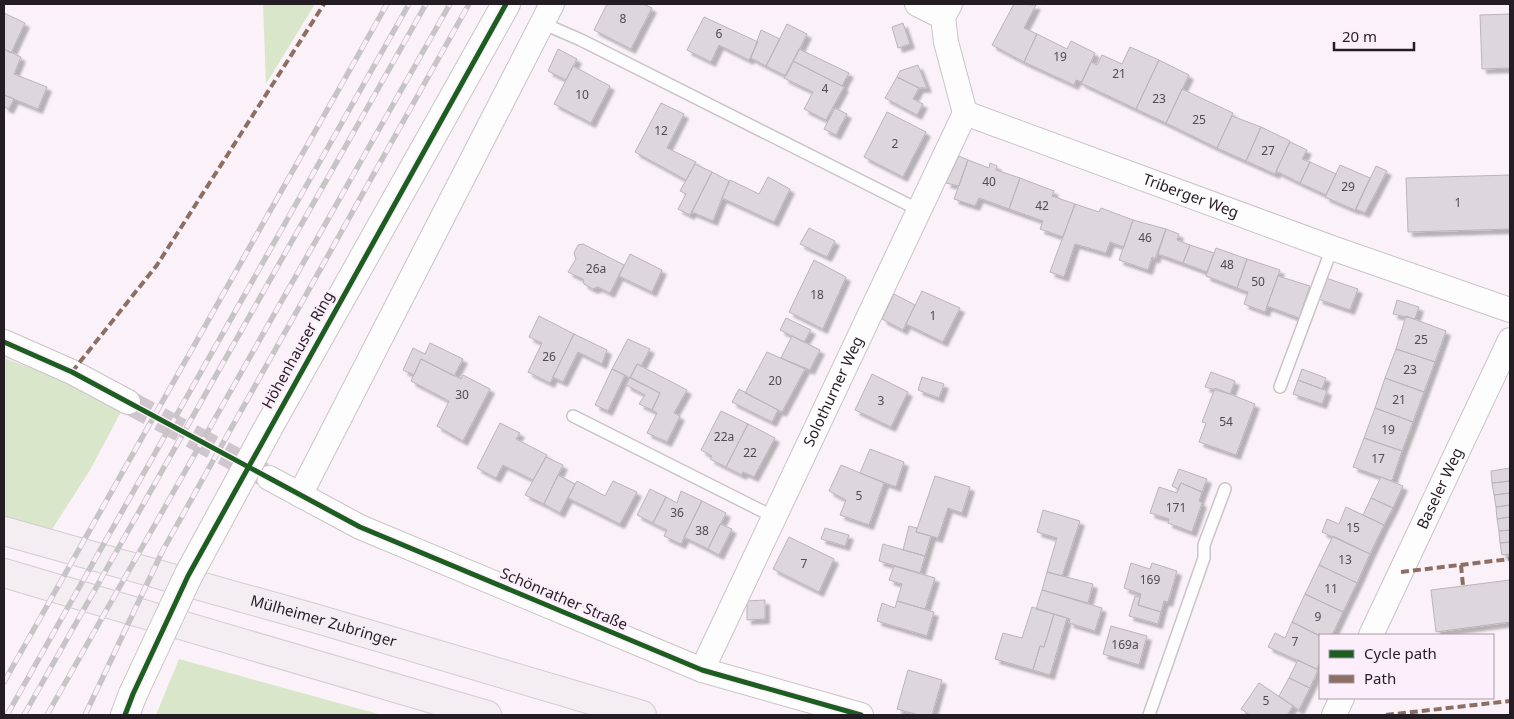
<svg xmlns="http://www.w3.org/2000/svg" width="1514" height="719" font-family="'Noto Sans',sans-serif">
<defs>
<filter id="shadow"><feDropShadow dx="4.5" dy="4.5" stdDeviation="1" flood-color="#0004"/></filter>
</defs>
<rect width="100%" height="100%" fill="#faf2f8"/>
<!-- green -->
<path fill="#dae6ca" d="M263,4H315L266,84Z
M4,358L60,379L121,412L90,470L51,531L4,518Z
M179,659L382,715H156Z"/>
<!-- building -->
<path fill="#ddd6dc" stroke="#bbb4b9" filter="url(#shadow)" d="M607,4H643L652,8L631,49L594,30Z
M1014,4L1036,5L1024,28L1037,34L1024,62L992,45Z
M4,13L25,23L11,53L4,49Z
M1510,14V68L1482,69L1480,15Z
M704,17L758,42L749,60L719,45L711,62L687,50Z
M903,23L910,44L898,48L892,27Z
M787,24L807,34L786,76L766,66Z
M761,30L780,39L766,66L751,58Z
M1037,34L1067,49L1071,41L1095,53L1082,82L1076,80L1074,85L1024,62Z
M1130,47L1159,60L1136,109L1081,83L1091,62L1097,65L1102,55L1122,64Z
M4,49L21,57L14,74L47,87L38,109L4,95Z
M558,49L577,59L566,80L548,71Z
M799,49L849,73L842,86L793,61Z
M1159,60L1189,75L1166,123L1136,109Z
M793,61L844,87L826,120L804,109L813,92L784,78Z
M918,65L927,88H919L897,77L900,71Z
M573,66L610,86L591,123L554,104Z
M897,77L919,88L913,99L923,104L917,115L885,98Z
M1182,89L1233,113L1217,148L1166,123Z
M4,95L14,99L9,109L4,107Z
M661,103L684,114L667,148L696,162L686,180L635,152Z
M835,108L847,114L836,135L824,129Z
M887,112L926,132L903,177L864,157Z
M1232,116L1261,127L1246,161L1217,148Z
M1261,127L1290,141L1275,174L1246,161Z
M1290,142L1307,150L1302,159L1310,162L1300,183L1276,171Z
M959,156L968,160L959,186L946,183Z
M968,160L989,168L990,163L997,166L996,170L1020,178L1009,209L979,198L975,206L954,199Z
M1310,162L1336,174L1326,195L1300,183Z
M695,164L712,172L690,215L678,209L686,194L680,191Z
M1340,165L1370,178L1355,210L1325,197Z
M1376,166L1387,171L1365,213L1356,209Z
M712,172L729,181L713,221L692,212Z
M1510,175V229L1408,232L1406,178Z
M768,177L790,189L774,222L722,198L730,180L759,194Z
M1020,178L1054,191L1052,196L1075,204L1063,237L1040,229L1043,221L1009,209Z
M1075,204L1099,212L1101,208L1133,220L1124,247L1110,242L1106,253L1075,244L1064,277L1050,272Z
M1133,220L1166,229L1155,259L1152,257L1148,270L1119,260Z
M809,228L835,241L827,257L800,244Z
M1166,229L1179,234L1177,240L1190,245L1183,263L1158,254Z
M583,244L624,265L610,293L598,287L593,289L584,284L583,279L568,272L576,259L574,253L578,245Z
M1190,245L1214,253L1207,272L1183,263Z
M1216,248L1247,259L1237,288L1206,276Z
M630,254L662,270L652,292L619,276Z
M1247,259L1280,270L1265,312L1244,304L1248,292L1237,288Z
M814,260L846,277L823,329L789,312Z
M1278,276L1310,286L1299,318L1267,306Z
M1326,278L1358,289L1350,310L1318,299Z
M922,291L960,308L943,342L906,324Z
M894,294L915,305L903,330L882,319Z
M1397,300L1419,307L1415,319L1393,314Z
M539,316L574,334L550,383L528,372L542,343L529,337Z
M1406,316L1446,331L1435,362L1396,349Z
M786,318L811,330L804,342L780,330Z
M574,334L607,350L602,364L578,352L563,382L553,377Z
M792,336L820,350L810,370L781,358Z
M628,339L650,349L641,366L637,364L630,378L612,369Z
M430,343L463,359L454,376L421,359L414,375L403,370L413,348L425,354Z
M1396,349L1435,362L1424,392L1385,378Z
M767,352L805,369L782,412L745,393Z
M421,359L461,379L463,375L490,389L463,441L437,426L449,401L411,381Z
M637,364L687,390L674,413L680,416L667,442L647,433L657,413L652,410L660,393L630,378Z
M612,369L625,375L608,411L595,405Z
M1302,369L1326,378L1322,389L1298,380Z
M1211,372L1235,381L1230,394L1205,387Z
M872,374L908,392L891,427L855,410Z
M630,377L660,393L652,410L639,404L645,395L626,385Z
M922,377L944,384L939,398L918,390Z
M1385,378L1424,392L1413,422L1375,408Z
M1298,380L1327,391L1322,404L1293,394Z
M1215,388L1255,404L1236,455L1199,442L1206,423L1202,422Z
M739,389L778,410L772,422L732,402Z
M1375,408L1413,422L1402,451L1364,438Z
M721,411L748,424L726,467L710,459L712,456L701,450Z
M500,423L520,433L516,439L547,455L533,480L503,465L496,478L477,468Z
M748,424L775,438L754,477L743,472L742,475L726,467Z
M1364,438L1402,451L1392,481L1353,467Z
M870,449L904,462L896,487L860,473Z
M546,457L563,465L544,504L525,495Z
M841,465L884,483L869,525L840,515L846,500L829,491Z
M1510,468V481L1492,483L1491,471Z
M1179,469L1207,479L1202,492L1181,483L1178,489L1172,486Z
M558,475L575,484L560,513L544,504Z
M935,476L970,487L962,513L948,508L938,538L916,532Z
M1381,477L1403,486L1393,508L1371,498Z
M577,481L605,496L613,481L637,492L620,524L568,498Z
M1510,481V493L1494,495L1492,483Z
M1181,483L1202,492L1199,501L1202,503L1192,532L1168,523L1169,519L1150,513L1159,487L1177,493Z
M650,489L666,497L653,523L637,515Z
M681,491L702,501L681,544L664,536L667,530L653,523L666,497L677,503Z
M1510,493V505L1496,507L1494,495Z
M1371,498L1393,508L1384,525L1363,515Z
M702,501L726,513L708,549L684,537Z
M1510,505V517L1497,519L1496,507Z
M1346,507L1384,525L1370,554L1322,532L1327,519L1339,524Z
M1043,510L1080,521L1062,576L1047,572L1057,538L1037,532Z
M1510,517V530L1499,531L1497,519Z
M720,524L732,529L719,555L708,549Z
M909,526L917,528L916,532L931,536L925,556L903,550Z
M825,528L849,535L845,546L821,539Z
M1510,530V542L1500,543L1499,531Z
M1333,536L1370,554L1357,583L1319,565Z
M789,537L834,559L819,592L773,569Z
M1510,542V554L1502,555L1500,543Z
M883,544L925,556L920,573L879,561Z
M1131,563L1150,569L1152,563L1177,571L1168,602L1164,601L1161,612L1138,605L1141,594L1124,588Z
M1319,565L1357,583L1343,612L1305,594Z
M894,566L935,578L925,609L897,601L902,584L889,580Z
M1047,572L1093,584L1088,603L1042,590Z
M1510,580V622L1436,632L1431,590Z
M1042,590L1102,608L1095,631L1069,623L1070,619L1036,609Z
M1305,594L1343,612L1332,635L1320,636L1292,622Z
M1135,596L1140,597L1138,605L1161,612L1158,624L1129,616Z
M765,600V619L747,620V601Z
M897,601L934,612L927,636L877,621L882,603L895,608Z
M1032,607L1054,614L1044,647L1040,646L1033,670L995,659L1003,633L1022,638Z
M1054,614L1067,618L1050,675L1033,670L1040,646L1044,647Z
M1292,622L1320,636V661L1317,669L1268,647L1275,633L1285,638Z
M1111,626L1147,636L1139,665L1103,654Z
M1298,660L1318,670L1310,688L1289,678Z
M908,670L942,680L932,715H919L897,709Z
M1289,678L1310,688L1299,710L1279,696Z
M1259,683L1293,706L1287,715H1250L1241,709Z"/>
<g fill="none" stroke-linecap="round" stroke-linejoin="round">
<!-- minor-tunnel -->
<path stroke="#cfc7cd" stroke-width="24" stroke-dasharray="24 12" stroke-linecap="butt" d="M128,402L263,474"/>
<defs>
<path id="service" d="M542,23L581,40L919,210
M1280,387L1332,248
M573,416L776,518
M1149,715L1204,558V545L1225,489"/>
<g id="minor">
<path d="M917,4L943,17"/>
<path id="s1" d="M950,4L943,17L946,42L965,113L1332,248L1510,310"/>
<path d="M4,342L72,372L128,402"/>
<path d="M269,478L360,527L702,670L861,715"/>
<path d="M300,495L552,4"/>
<path id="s2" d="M1371,635L1510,340"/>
<path id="s3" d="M702,670L965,113"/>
<path d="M1334,715L1342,698"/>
</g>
<path id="tertiary" d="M267,430L506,4
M125,715L133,694"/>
<g id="primary">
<path id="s4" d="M4,531L314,618L642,715"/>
<path d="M4,573L487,715"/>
</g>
</defs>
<!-- service casing -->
<use href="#service" stroke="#cac3c8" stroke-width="14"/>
<!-- minor casing -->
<use href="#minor" stroke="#cac3c8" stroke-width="26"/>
<!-- tertiary casing -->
<use href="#tertiary" stroke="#cac3c8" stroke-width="30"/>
<!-- primary casing -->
<use href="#primary" stroke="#d2cdd1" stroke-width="30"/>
<!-- service -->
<use href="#service" stroke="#fefdfe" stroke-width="11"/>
<!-- minor -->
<use href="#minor" stroke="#fefdfe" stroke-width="24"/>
<!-- tertiary -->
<use href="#tertiary" stroke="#fefdfe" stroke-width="28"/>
<!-- primary -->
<use href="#primary" stroke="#f4eef3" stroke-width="28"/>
<defs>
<path id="rail" d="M4,682L387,4
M7,715L409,4
M24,715L426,4
M47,715L450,4
M85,715L163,550L469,4"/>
</defs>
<!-- rail casing -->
<use href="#rail" stroke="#c7c4c6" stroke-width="5.5"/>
<!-- rail -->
<use href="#rail" stroke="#fdeefb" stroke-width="4" stroke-dasharray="11" stroke-linecap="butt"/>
<defs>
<path id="tertiary-bridge" d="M133,694L188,576L267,430"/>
</defs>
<!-- tertiary-bridge casing -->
<use href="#tertiary-bridge" stroke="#cac3c8" stroke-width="30" stroke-linecap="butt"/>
<!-- tertiary-bridge -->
<use href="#tertiary-bridge" stroke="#fefdfe" stroke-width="28"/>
<!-- quiet -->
<path stroke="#8d6e63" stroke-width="4" stroke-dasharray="8 4" stroke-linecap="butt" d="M72,372L157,265L324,4
M1461,565L1463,586
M1401,572L1510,559
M1386,715L1510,701"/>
<defs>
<path id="cycleway" d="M4,342L72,372L360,527L702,670L861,715
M125,715L133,694L188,576L506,4"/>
</defs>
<!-- cycleway casing -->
<use href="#cycleway" stroke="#fdeefb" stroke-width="8"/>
<!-- cycleway -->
<use href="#cycleway" stroke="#1b5e20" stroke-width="5"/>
</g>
<g text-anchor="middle" stroke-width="5" stroke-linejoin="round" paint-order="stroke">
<!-- number labels -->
<g font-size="12" fill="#524b51">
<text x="623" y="23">8</text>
<text x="719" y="38">6</text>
<text x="1060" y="61">19</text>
<text x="1119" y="78">21</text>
<text x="825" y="93">4</text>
<text x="582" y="99">10</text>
<text x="1159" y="103">23</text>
<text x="1199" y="124">25</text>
<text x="661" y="135">12</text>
<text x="895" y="148">2</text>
<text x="1268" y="155">27</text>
<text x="989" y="186">40</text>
<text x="1348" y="191">29</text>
<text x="1458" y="207">1</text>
<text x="1042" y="210">42</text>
<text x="1145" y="242">46</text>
<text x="1227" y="269">48</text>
<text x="596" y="273">26a</text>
<text x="1258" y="286">50</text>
<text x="817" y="299">18</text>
<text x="933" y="320">1</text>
<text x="1421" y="344">25</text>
<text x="549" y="361">26</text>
<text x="1410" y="374">23</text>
<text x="775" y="385">20</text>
<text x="462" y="399">30</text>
<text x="1399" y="404">21</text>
<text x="881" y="405">3</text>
<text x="1226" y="426">54</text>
<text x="1388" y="434">19</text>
<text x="724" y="441">22a</text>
<text x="750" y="457">22</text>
<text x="1378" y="463">17</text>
<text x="859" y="500">5</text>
<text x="1176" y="512">171</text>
<text x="677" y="517">36</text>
<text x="1353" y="532">15</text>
<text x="702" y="535">38</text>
<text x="1345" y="564">13</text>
<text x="804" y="568">7</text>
<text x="1150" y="584">169</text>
<text x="1331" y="593">11</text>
<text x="1318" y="621">9</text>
<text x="1295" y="646">7</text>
<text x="1125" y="649">169a</text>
<text x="1266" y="705">5</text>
</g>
<!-- street labels -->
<g font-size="15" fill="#241d23" stroke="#fdeefb">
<text dy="5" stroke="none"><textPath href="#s1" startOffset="354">Triberger Weg</textPath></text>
<text transform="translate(298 350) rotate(-61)" y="5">Höhenhauser Ring</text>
<text dy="5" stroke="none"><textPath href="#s3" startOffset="308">Solothurner Weg</textPath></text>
<text dy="5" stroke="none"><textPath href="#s2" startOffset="162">Baseler Weg</textPath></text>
<text transform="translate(564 599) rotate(23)" y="5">Schönrather Straße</text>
<text dy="5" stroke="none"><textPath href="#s4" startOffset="332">Mülheimer Zubringer</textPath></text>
</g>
</g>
<!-- border -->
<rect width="1514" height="719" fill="none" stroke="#241d23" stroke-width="10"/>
<!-- legend -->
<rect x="1319" y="634" width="175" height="65" fill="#fdeefb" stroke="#a69aa5"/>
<rect x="1329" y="650" width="25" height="8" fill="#1b5e20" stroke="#a69aa5"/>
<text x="1364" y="659" font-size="15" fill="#241d23">Cycle path</text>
<rect x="1329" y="675" width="25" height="8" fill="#8d6e63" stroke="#a69aa5"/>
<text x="1364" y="684" font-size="15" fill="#241d23">Path</text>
<!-- scale -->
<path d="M1334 42v8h80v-8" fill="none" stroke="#241d23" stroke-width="2.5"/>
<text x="1342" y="42" font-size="15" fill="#241d23" stroke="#fdeefb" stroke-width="4" paint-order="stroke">20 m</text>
</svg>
